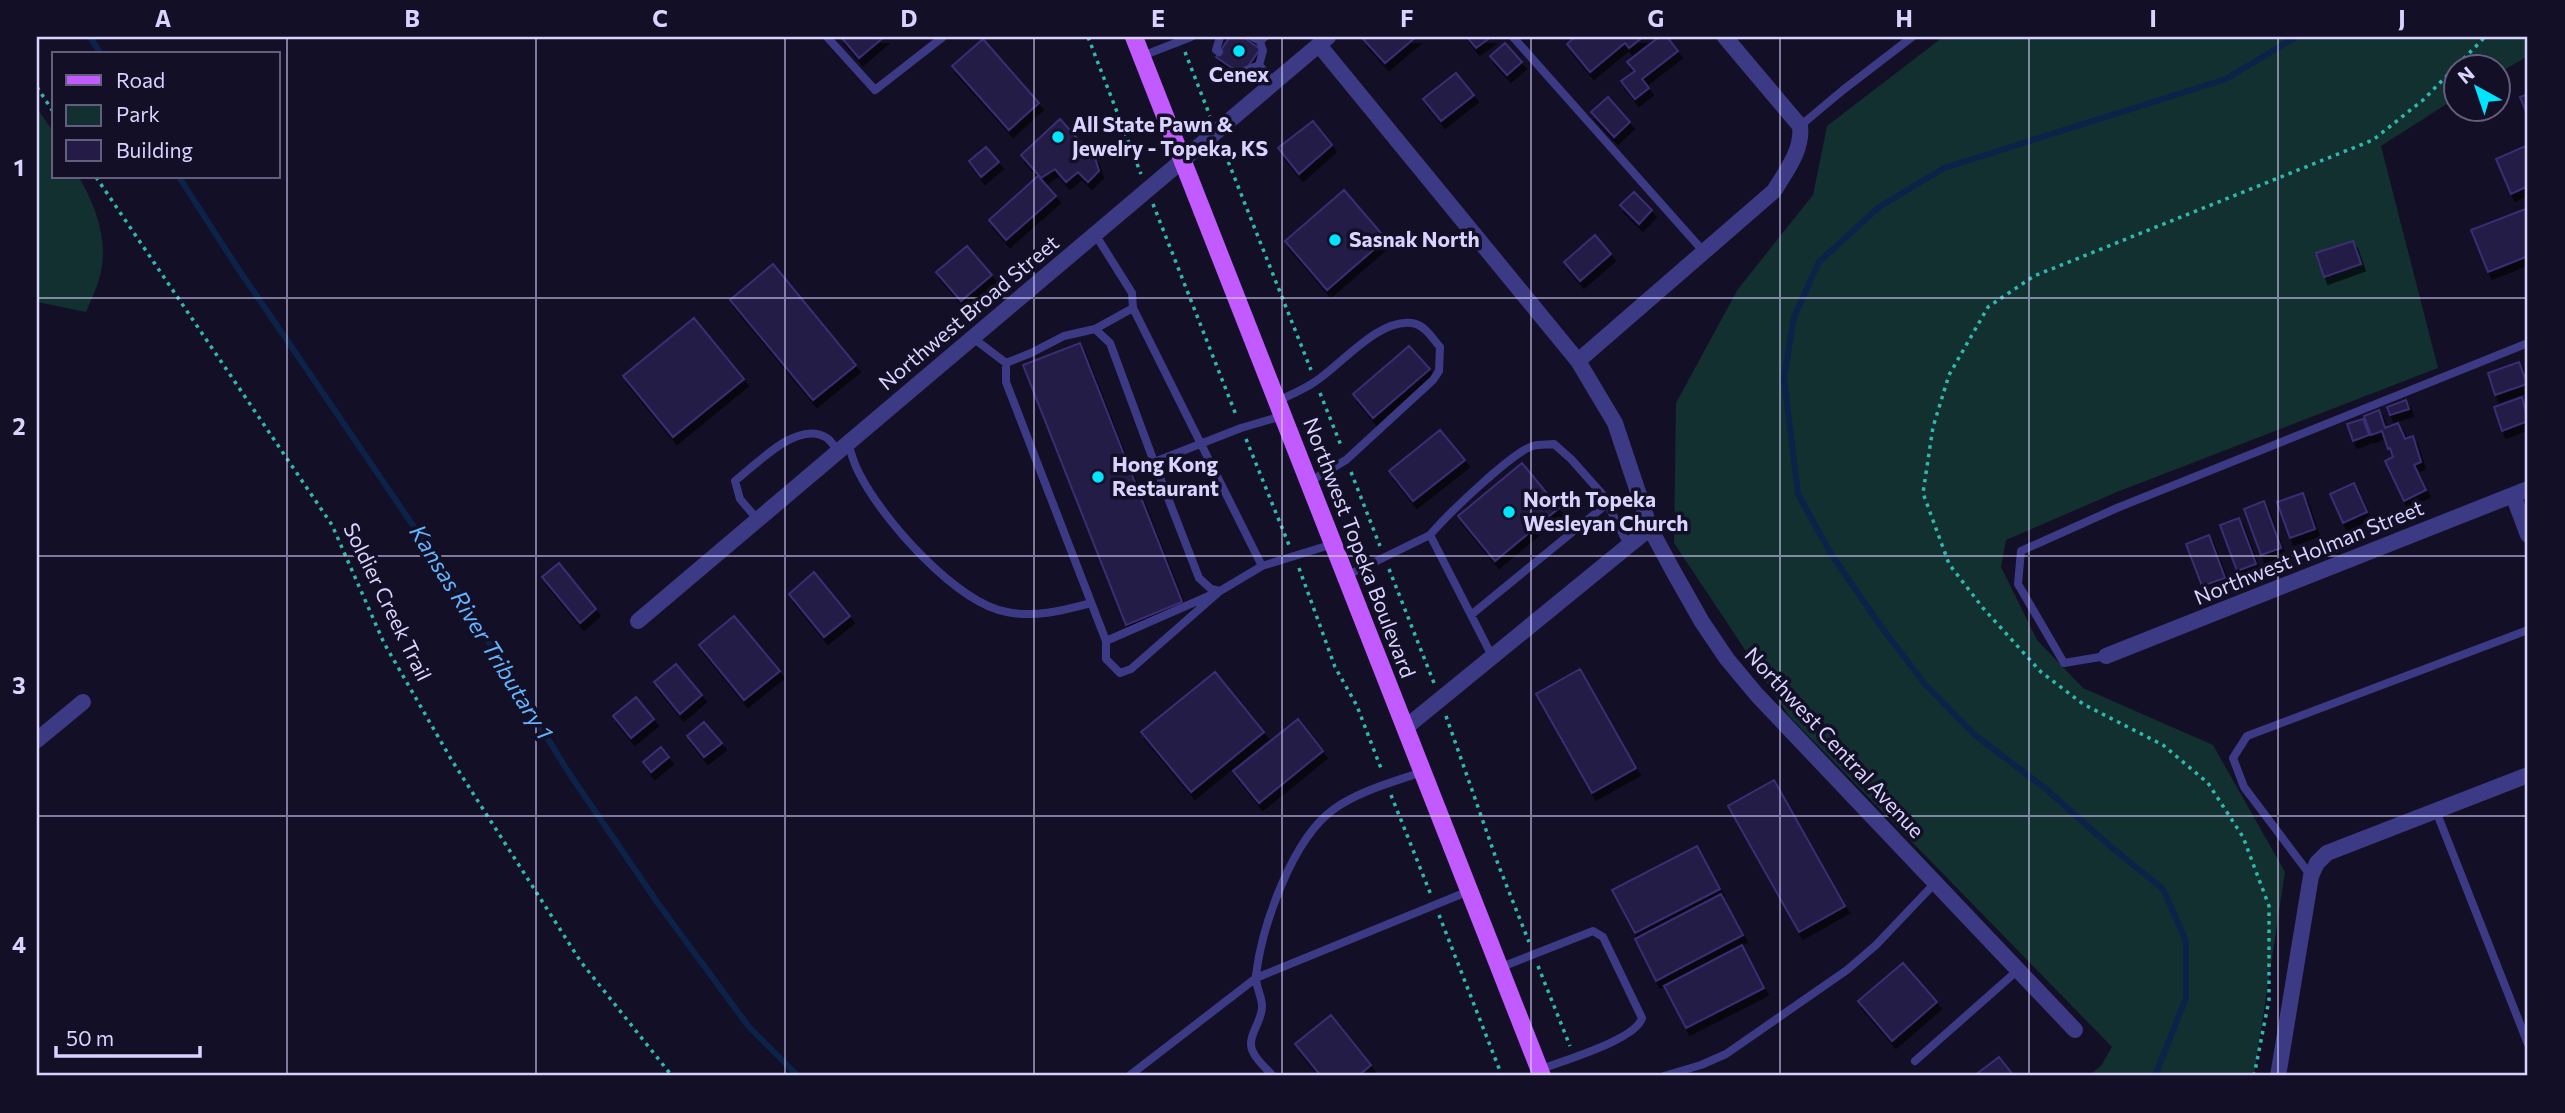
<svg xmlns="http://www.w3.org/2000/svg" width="2565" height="1113" font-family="Commissioner,sans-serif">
<defs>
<filter id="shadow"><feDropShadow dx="4" dy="7" stdDeviation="0" flood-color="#0009"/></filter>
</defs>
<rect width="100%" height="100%" fill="#130f26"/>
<!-- green -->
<path fill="#12302f" d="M1943,37H2528V56L2499,73L2498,66H2456V98L2381,146L2438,368L2117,492L2006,540L2001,567L2037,640L2083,688L2213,745L2285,872L2254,1076H2088L2101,1066L2112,1047L1789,716L1674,543L1676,403L1738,289L1813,195L1827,126Z
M37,108L54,133V177H79C96,207 109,241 100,276C97,288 91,300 86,312L37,302Z"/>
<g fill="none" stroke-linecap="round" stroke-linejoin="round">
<!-- stream -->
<path stroke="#0c2248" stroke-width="6" d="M90,37L101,54
M179,177L235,264L457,590L567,770L657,902L749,1027L798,1076
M2155,1076L2186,998V941L2163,889L2110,846L2046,789L1975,735L1924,683L1880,625L1831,554L1798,494L1784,378L1794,317L1819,262L1879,207L1944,168L2226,79L2296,37"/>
</g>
<!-- building -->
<path fill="#241b47" stroke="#3b2d73" stroke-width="2" filter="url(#shadow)" d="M841,37H884L859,58Z
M1230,37H1243L1260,49L1242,75L1216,57Z
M1366,37H1416L1385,63L1363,39Z
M1467,37H1491L1476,48Z
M1575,37H1643L1629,48L1625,43L1590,72L1567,44Z
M1659,37H1667L1678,51L1642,79L1649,88L1635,99L1621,81L1635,71L1627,62Z
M983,39L1039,103L1009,130L952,66Z
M1505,43L1522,62L1507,75L1490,56Z
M1456,73L1474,95L1441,121L1423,99Z
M2528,94V116L2520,97Z
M1608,97L1630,122L1614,137L1591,112Z
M1060,119L1095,158L1099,171L1088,182L1078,172L1066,182L1055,169L1041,178L1021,155Z
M1313,121L1332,145L1299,174L1278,148Z
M2528,145V186L2511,194L2496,159Z
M986,147L999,162L981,177L969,161Z
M1038,176L1056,196L1006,240L989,220Z
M1344,190L1386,239L1327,290L1285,241Z
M1634,192L1652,210L1639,224L1620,205Z
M2528,208V256L2488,272L2471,230Z
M1595,235L1611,254L1580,281L1564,262Z
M2353,241L2361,264L2324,277L2316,253Z
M967,246L992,275L961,301L936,272Z
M773,264L856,365L813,400L730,300Z
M694,318L744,379L673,437L623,376Z
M1080,343L1182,602L1126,625L1023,365Z
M1409,346L1430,369L1373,418L1353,394Z
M2519,362L2527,384L2495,395L2488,373Z
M2522,397L2528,421L2502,431L2494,407Z
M2406,400L2409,409L2390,415L2387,407Z
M2379,410L2385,428L2398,423L2405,439L2413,436L2421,462L2414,465L2426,490L2404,501L2385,461L2393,457L2390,448L2388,449L2382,431L2371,435L2364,416Z
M2363,419L2369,435L2353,441L2347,424Z
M1440,430L1465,460L1413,501L1389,471Z
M1522,463L1559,508L1495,561L1458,516Z
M2354,483L2367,512L2343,523L2330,494Z
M2303,493L2315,529L2290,538L2277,502Z
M2264,501L2281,548L2261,555L2244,509Z
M2239,518L2256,564L2237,571L2220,525Z
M2209,535L2225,578L2202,586L2186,544Z
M559,563L596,609L580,623L542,577Z
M814,572L850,616L824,637L789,594Z
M734,616L780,671L744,700L699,645Z
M676,664L702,695L680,714L654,682Z
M1580,669L1636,768L1592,793L1536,694Z
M1215,672L1264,732L1191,792L1141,732Z
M636,697L654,719L631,738L613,716Z
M1298,719L1323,751L1259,803L1233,771Z
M704,722L722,743L704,757L687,736Z
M661,747L669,757L651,772L643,762Z
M1774,780L1845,906L1799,932L1728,806Z
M1697,846L1720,889L1635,933L1612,890Z
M1721,894L1743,935L1656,981L1635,939Z
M1742,945L1764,988L1686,1028L1664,986Z
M1903,963L1937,1002L1892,1041L1858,1001Z
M1331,1015L1371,1065L1358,1076H1321L1295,1044Z
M1999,1057L2014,1076H1974Z"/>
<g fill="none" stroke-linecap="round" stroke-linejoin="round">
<!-- path -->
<path stroke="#2fb8b0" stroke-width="3.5" stroke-dasharray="3.5 5" stroke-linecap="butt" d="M1088,37L1141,174
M1185,52L1210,116
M37,87L54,113
M1222,146L1311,370
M96,177L332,525L384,643L451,759L581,962L672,1076
M1153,204L1236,415
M1320,393L1342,448
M1246,439L1289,545
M1351,472L1380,546
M1299,568L1335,667L1357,706L1382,771
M1389,569L1434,683
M1446,716L1498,864L1529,942
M1391,795L1431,895
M1439,915L1502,1076
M1538,966L1570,1046
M2254,1076L2269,1000V906L2243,837L2208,783L2163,745L2083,704L2041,672L1983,608L1949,564L1923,493L1933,427L1949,375L1988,307L2034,276L2373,140L2423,100L2485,37"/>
<!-- service -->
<path stroke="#3d3a85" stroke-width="8" d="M827,37L875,90L943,37
M1252,37L1260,41L1265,37
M1513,37L1704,252
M1260,41L1263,51L1259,65L1274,82
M1219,52L1216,50L1220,37
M1142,56L1191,37
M1245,71L1259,65
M1800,126L1843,90L1912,37
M1095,234L1132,293L1133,308L1095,329
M1133,308L1262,566
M973,338L1006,363L1031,353L1064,336L1095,329L1110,343L1154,462
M1006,363V382L1106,641V659L1120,673L1131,669L1220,591
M1278,401C1290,395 1305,389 1316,381C1342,364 1379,318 1412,323C1425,325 1432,338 1440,347L1439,371L1433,380L1346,460L1309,482
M1282,416L1241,428L1154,462L1199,578L1211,589L1220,591L1262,566L1333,544
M848,443C851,453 854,464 859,473C882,519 956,603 1007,612C1036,618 1064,610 1091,603
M758,520L740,499L735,481C757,464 798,419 827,438C831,441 835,447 838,451
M1430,535C1446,516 1512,452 1533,446C1539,444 1548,445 1554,444L1571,459L1603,495L1629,547
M1346,576L1430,535L1492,656
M1471,615L1608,503
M1106,641L1211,595
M2106,656L2064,663L2018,584L2021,551L2117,508L2528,343
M2436,811L2528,1044
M2311,876L2244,787L2233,758L2247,736L2528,630
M1499,968L1593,931L1603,937L1642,1018C1636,1040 1561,1061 1539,1070
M1915,1061L2018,970
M1129,1076L1256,978L1469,891
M1273,1076C1267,1069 1257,1061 1253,1052C1245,1038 1263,1021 1262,1006C1262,996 1255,986 1256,975C1262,926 1292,839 1334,809C1359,791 1393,782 1422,772
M1664,1076L1701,1065L1726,1054L1847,970L1876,945L1935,883"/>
<!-- minor -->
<path stroke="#3d3a85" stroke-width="16" d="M1319,45L1578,361L1615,423L1650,528L1672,569L1702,622L1727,659L1757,695L2075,1030
M1578,361L1774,191C1786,171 1803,150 1800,126L1725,37
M2513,495L2528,535
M638,621L1328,37
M2106,656L2528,489
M1405,728L1650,528
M37,740L83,702
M2278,1076L2311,876L2317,863L2327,853L2528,775"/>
<!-- primary -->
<path stroke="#c25bff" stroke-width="18" d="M1134,37L1542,1076"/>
</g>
<!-- grid -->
<path fill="none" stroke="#d9d4ff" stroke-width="2" stroke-opacity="0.55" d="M287,37V1076M536,37V1076M785,37V1076M1034,37V1076M1282,37V1076M1531,37V1076M1780,37V1076M2029,37V1076M2278,37V1076M37,298H2528M37,556H2528M37,816H2528"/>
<!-- markers -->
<g fill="#00e5ff" stroke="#130f26" stroke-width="2.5">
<circle cx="1239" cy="51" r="7"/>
<circle cx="1058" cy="137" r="7"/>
<circle cx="1335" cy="240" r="7"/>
<circle cx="1098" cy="477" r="7"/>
<circle cx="1509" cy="512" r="7"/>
</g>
<g text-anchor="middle" stroke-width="7" stroke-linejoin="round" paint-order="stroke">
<!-- poi labels -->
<g font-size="21" font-weight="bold" fill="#d9d4ff" stroke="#130f26" text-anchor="start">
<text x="1239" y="82" text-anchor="middle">Cenex</text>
<text x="1072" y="132">All State Pawn &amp;<tspan x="1072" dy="24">Jewelry - Topeka, KS</tspan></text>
<text x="1349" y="247">Sasnak North</text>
<text x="1112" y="472">Hong Kong<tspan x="1112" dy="24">Restaurant</tspan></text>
<text x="1523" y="507">North Topeka<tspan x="1523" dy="24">Wesleyan Church</tspan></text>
</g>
<!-- street labels -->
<g font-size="21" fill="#d9d4ff" stroke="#130f26">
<text transform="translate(969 313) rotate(-40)" y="7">Northwest Broad Street</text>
<text transform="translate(1359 548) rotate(69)" y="7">Northwest Topeka Boulevard</text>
<text transform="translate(2309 553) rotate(-22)" y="7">Northwest Holman Street</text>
<text transform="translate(387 602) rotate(64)" y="7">Soldier Creek Trail</text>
<text transform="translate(1834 743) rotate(47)" y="7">Northwest Central Avenue</text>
</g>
<!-- water labels -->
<g font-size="23" font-style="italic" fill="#62b6ff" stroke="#130f26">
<text transform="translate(481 632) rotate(58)" y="8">Kansas River Tributary 1</text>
</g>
</g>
<!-- border -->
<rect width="2565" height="1113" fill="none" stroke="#130f26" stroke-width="77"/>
<!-- legend -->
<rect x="52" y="52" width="228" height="126" fill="#130f26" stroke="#625e7d" stroke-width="2"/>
<rect x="66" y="75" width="35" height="10" fill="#c25bff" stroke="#625e7d" stroke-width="2"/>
<text x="116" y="88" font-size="21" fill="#d9d4ff">Road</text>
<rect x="66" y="105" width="35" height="21" fill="#12302f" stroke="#625e7d" stroke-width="2"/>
<text x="116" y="122" font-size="21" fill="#d9d4ff">Park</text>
<rect x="66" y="140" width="35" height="21" fill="#241b47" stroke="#625e7d" stroke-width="2"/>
<text x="116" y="158" font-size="21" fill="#d9d4ff">Building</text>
<!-- north arrow -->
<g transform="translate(2477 88) rotate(320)"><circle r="33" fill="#130f26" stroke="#625e7d" stroke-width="2"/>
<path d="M0-5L12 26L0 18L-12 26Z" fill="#00e5ff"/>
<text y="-10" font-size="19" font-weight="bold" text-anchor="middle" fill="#d9d4ff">N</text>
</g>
<!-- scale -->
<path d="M56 1046v10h144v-10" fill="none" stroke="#d9d4ff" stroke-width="3.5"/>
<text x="66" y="1046" font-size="21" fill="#d9d4ff" stroke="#130f26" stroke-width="5" paint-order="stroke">50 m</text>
<rect x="38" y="38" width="2488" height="1036" fill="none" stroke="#d9d4ff" stroke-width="2.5"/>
<g font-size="23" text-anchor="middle" font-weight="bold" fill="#d9d4ff">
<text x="163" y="27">A</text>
<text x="412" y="27">B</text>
<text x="660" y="27">C</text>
<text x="909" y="27">D</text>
<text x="1158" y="27">E</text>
<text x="1407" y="27">F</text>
<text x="1656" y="27">G</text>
<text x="1904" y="27">H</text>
<text x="2153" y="27">I</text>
<text x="2402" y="27">J</text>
<text x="19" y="176">1</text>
<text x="19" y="435">2</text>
<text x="19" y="694">3</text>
<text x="19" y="953">4</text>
</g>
</svg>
